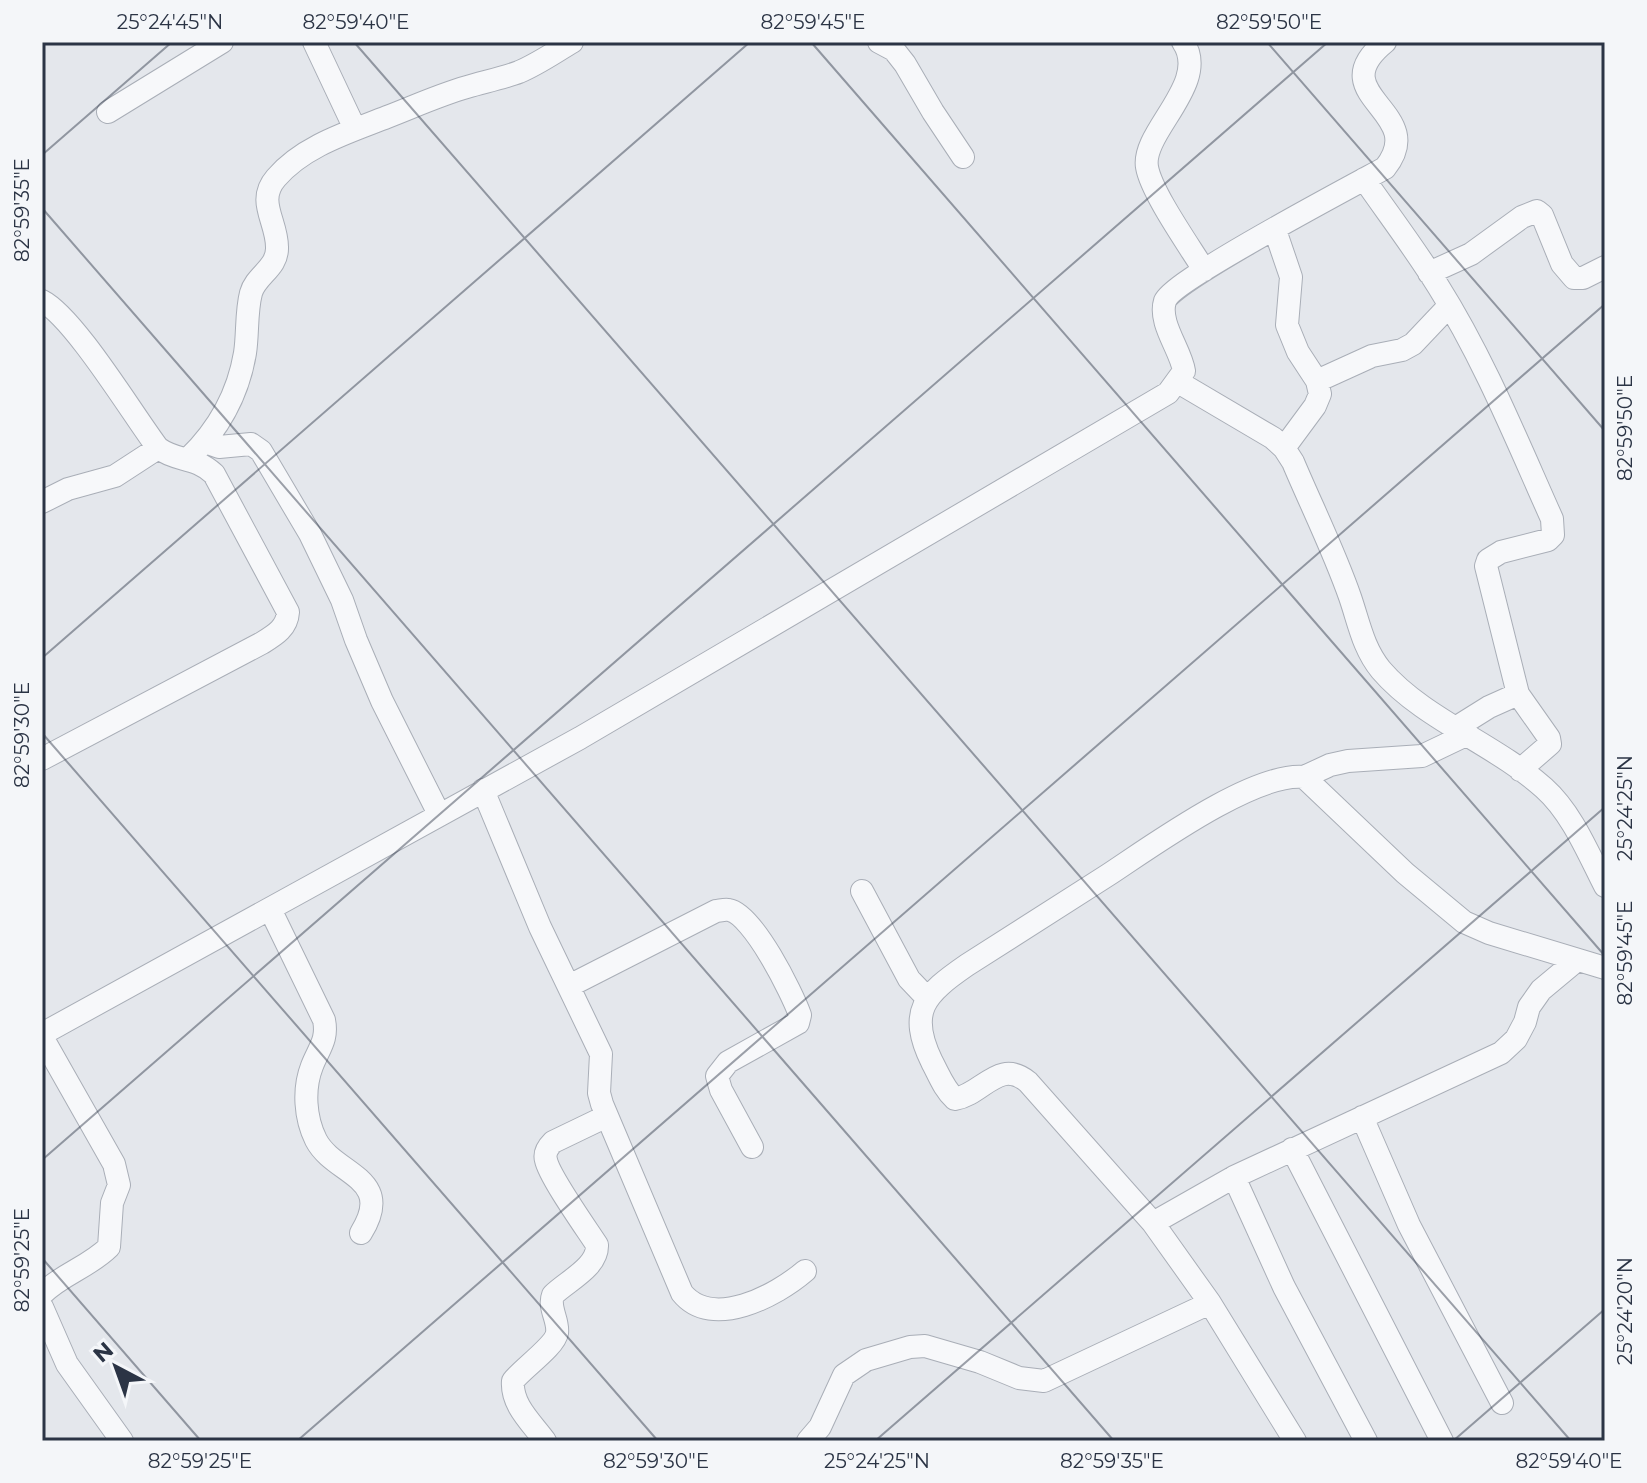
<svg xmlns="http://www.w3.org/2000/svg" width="1647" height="1483" font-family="Montserrat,sans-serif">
<rect width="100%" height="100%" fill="#e4e7ec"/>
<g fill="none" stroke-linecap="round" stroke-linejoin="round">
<defs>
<path id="minor" d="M314,42L355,129
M879,42L894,50L905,64L933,112L963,157
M1183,42C1211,83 1141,132 1147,167C1151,192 1190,247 1204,270
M108,112L222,42
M1364,179C1389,215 1415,249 1438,286C1484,359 1517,441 1552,519L1553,535L1548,540L1501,552L1488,560L1486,566L1518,694L1549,738L1550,744L1520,770
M1275,230L1291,277L1287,325L1298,352L1317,381L1320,394L1315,406L1284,448
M1429,273L1471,254L1522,217L1537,211L1542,215L1562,264L1574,278H1583L1605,267
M42,301C74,317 133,415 158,448C177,462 195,456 214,474L288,612C287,628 275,635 262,643L42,759
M1317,381L1372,356L1402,350L1413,344L1449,306
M1178,382L1273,438L1284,448L1293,462C1312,507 1334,551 1350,597C1359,623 1363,648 1381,670C1423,719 1495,744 1544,788C1572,813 1588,853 1605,886
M205,442L219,447L251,444L261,451L310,534L342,600L356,640L382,701L439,814
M188,459C218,430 238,395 245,353C248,334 246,312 251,293C256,275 278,268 277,247C277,221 256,201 276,178C303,146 349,132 387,117C413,107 439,95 467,87C484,82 503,78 519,72C538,64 555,52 572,42
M42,502L68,489L115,476L158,448
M1457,727L1489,707L1518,694
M1304,777L1330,765L1348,761L1422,756L1468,734
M483,790L540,927L601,1054L599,1093L602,1104L682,1293C712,1330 776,1296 805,1271
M862,891L909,979L928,999
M270,909L324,1020C328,1040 319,1048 312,1066C303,1089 305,1118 316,1140C334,1175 396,1177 361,1233
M569,986L716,911C720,911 724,909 729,910C753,914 792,993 800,1015L798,1023L728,1062L717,1076L721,1090L752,1147
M42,1034L580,738L1168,393L1184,371C1181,350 1158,323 1165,301C1172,281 1354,185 1385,168C1431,111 1319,96 1385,42
M42,1037L114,1164L119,1185L112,1203L109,1247C89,1267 62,1274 42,1294
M1362,1117L1409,1225L1502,1403
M1292,1149L1442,1441
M1234,1177L1284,1287L1366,1441
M1153,1223L1234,1177L1501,1053L1516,1039L1525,1022L1529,1007L1541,990L1577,960
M42,1307L67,1364L122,1441
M545,1441C532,1423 511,1405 513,1381C522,1369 555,1346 557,1333C559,1320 548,1308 553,1295C567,1281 598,1267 597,1245C586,1228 549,1176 546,1160C544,1153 548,1147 553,1142L607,1116
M808,1441L820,1427L844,1375L866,1360L910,1347L925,1346L980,1362L1019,1378L1044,1381L1210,1303
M1295,1441L1210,1303L1153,1223L1028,1082C999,1058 983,1094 955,1099C944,1089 939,1075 932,1062C907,1011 925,994 967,965C1014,935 1061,905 1108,875C1152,846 1254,772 1304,777L1405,873L1464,922L1489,933L1605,968"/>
</defs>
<!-- minor casing -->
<use href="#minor" stroke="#a9aeb7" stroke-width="24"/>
<!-- minor -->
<use href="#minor" stroke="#f7f8fa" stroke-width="22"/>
</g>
<!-- ticks -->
<path fill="none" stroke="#2b3445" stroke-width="2" stroke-opacity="0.45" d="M354,42L1571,1441M811,42L1605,956M1267,42L1605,431M42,155L172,42M42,208L1114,1441M42,658L750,42M42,733L658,1441M42,1160L1328,42M42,1258L201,1441M297,1441L1605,304M875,1441L1605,807M1453,1441L1605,1309"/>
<!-- border -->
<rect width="1647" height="1483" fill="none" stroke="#f4f6f9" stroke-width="88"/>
<!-- north arrow -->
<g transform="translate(116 1367) rotate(319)" stroke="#f4f6f9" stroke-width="6" paint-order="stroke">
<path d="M0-6L14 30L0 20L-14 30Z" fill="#2b3445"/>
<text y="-12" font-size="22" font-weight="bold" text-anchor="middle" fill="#2b3445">N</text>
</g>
<rect x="44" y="44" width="1559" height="1395" fill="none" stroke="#2b3445" stroke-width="3"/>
<g font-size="20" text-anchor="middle" fill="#2b3445">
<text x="170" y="29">25°24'45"N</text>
<text x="356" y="29">82°59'40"E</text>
<text x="813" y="29">82°59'45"E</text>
<text x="1269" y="29">82°59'50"E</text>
<text transform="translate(22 210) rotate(-90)" y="7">82°59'35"E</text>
<text transform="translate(1625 428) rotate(-90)" y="7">82°59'50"E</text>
<text transform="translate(22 735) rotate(-90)" y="7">82°59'30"E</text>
<text transform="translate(1625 808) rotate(-90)" y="7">25°24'25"N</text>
<text transform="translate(1625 953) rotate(-90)" y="7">82°59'45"E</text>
<text transform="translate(22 1260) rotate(-90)" y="7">82°59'25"E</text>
<text transform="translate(1625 1311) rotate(-90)" y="7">25°24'20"N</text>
<text x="200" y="1468">82°59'25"E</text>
<text x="656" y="1468">82°59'30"E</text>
<text x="877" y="1468">25°24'25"N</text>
<text x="1112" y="1468">82°59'35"E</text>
<text x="1569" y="1468">82°59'40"E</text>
</g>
</svg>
